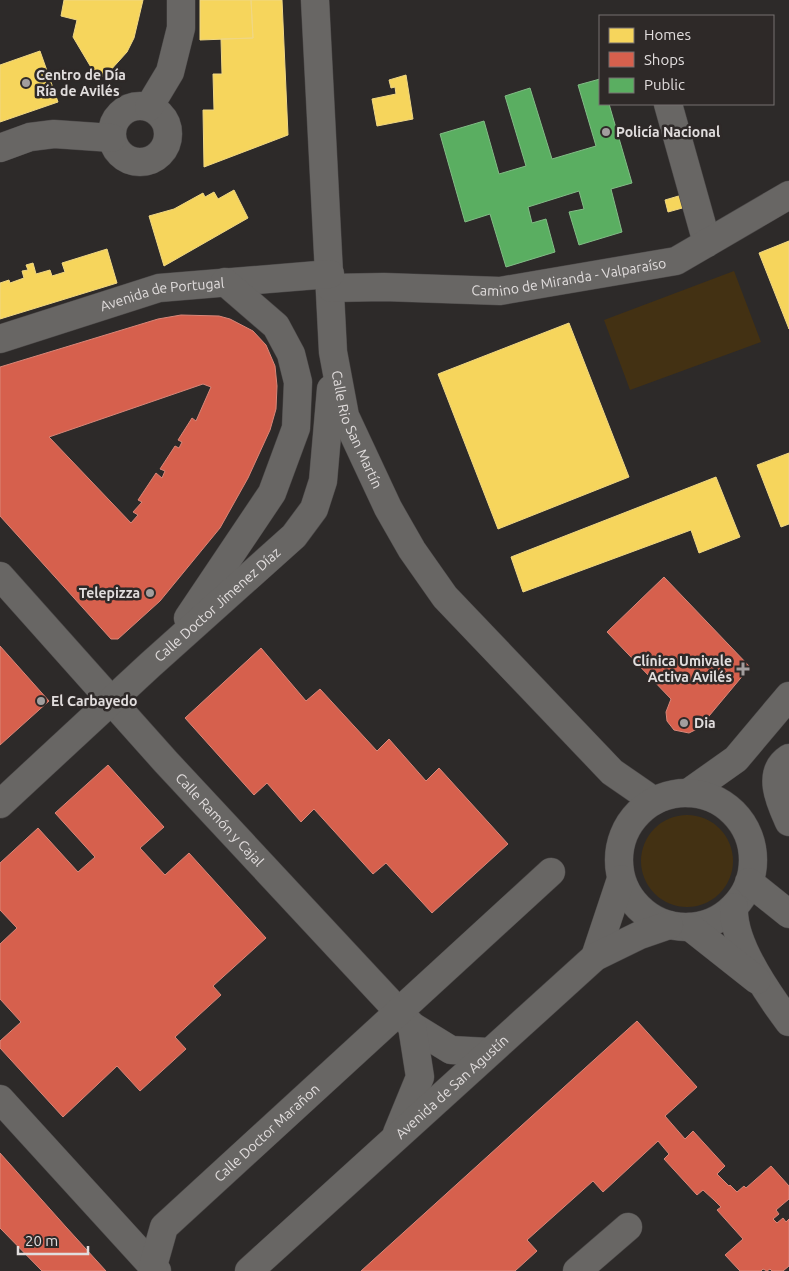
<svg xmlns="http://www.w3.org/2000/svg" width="789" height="1271" font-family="Ubuntu,sans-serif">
<rect width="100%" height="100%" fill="#2d2a29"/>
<!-- green -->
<path fill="#433113" d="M734,271L761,342L630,390L604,320Z
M641 861a46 46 0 1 1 92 0a46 46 0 1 1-92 0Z"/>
<!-- homes -->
<path fill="#f6d55c" stroke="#f0d783" d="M64,0H143L134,38L127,52L109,72L98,79L73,37L77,20L61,16Z
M200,0H251L253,38L200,40Z
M251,0H282L288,135L204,167L203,110H214L213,74H222L221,39L253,38Z
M40,51L58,102L0,122V65Z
M406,75L413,119L377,126L372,99L396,94L395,87L391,88L389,80Z
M234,190L248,218L164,266L149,216L174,209L203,193L205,197L214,192L218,199Z
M682,195L686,207L668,212L665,200Z
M789,241V329L759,253Z
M107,249L117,283L0,319V283L9,280L10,283L24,278L22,271L28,270L26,265L33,263L36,274L50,270L52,276L65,272L62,263Z
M569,323L629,477L498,529L438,374Z
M789,453V524L781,527L757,465Z
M716,477L740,537L699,553L691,530L523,592L511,557Z"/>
<!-- shops -->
<path fill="#d6604d" stroke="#d98678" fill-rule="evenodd" d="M181,315L219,316L230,319L253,331L266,345L275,366L277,386L276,409L270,430L248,478L220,528L160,601L118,639H111L0,516V367L158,319ZM203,384L211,387L196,421L192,418L178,440L182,442L179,448L175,446L160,469L165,471L162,478L156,473L138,500L142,502L133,512L138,515L131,523L49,437Z
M664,577L750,667L699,728L689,733L674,730L667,721L666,712L671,699L607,632Z
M0,646L49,701L0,745Z
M261,648L306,701L320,689L377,751L389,739L426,781L439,768L508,844L432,913L386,863L373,874L314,809L301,822L267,783L254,795L185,718Z
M108,765L164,827L140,848L165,875L189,853L266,938L213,986L221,995L175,1037L186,1049L140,1091L117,1066L63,1117L0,1048V1041L21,1022L0,999V944L17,928L0,910V863L38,828L78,872L95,857L55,813Z
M637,1021L697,1087L665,1116L685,1139L693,1131L725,1166L717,1174L729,1186L730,1185L737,1192L744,1186L746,1188L771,1166L789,1186V1199L776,1210L779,1214L773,1219L777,1223L783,1218L786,1222L789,1219V1266L783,1271H772L770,1269L767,1271L763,1269L761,1271H740L725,1255L743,1239L717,1210L721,1207L714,1200L703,1190L697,1195L664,1159L669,1154L658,1141L603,1192L593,1181L527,1240L537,1251L515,1271H361Z
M0,1153L66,1227L106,1271H42L0,1228Z"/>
<!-- public -->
<path fill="#5aae61" stroke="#82bc86" d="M600,79V104H609L632,183L611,189L622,232L579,245L569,212L584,209L579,191L528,207L532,223L546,219L555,252L506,267L490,214L465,222L440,134L484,121L499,174L526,166L505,96L530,88L552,159L596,146L578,85Z"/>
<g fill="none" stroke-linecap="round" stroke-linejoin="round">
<defs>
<g id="minor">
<path id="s1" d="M315,0L333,352L345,416L388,508L412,550L445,597L612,772L654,801"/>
<path d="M668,104L707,243"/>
<circle cx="140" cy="134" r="28"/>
<path d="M149,107L170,72L181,28V0"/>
<path d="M0,148L30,137L54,134L112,138"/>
<path id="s2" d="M331,288L384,287L500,291L676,261L789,195"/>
<path id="s3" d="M0,339L159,288L330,274"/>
<path id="s4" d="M0,576L166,762L412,1026L451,1050L489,1052"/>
<path d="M188,618L272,493L296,428L298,382L291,354L276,326L225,282"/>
<path d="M789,758C766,773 780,802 789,822"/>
<path d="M688,793L736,759L789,696"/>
<circle cx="686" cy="860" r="67"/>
<path id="s5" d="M0,804L150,665L294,536L314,509L323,481L331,389"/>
<path d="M749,882L789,914"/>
<path d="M734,907C732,942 768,994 789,1022"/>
<path d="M690,927L757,980"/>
<path d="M595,957L621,879"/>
<path d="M0,1099L157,1271"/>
<path d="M397,1133L420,1077L412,1026"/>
<path id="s6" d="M153,1266L164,1227L551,872"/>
<path id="s7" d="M249,1271L595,957L640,935L669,925"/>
<path d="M577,1271L628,1227"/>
</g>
</defs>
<!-- minor casing -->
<use href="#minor" stroke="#4a4747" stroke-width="29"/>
<!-- minor -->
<use href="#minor" stroke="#686664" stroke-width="28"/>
</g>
<!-- markers -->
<g fill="#a29e9e" stroke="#2e2928" stroke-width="2">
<circle cx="26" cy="83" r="5"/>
<circle cx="606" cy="132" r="5"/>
<circle cx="150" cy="593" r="5"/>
<path d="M740.5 661.5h5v5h5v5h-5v5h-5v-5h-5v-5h5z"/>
<circle cx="41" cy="701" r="5"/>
<circle cx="684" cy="723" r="5"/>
</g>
<g text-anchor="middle" stroke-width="5" stroke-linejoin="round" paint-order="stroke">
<!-- poi labels -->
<g font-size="14" font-weight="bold" fill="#e1dddd" stroke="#2e2928" text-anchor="start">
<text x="36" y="80">Centro de Día<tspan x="36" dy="16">Ría de Avilés</tspan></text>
<text x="616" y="137">Policía Nacional</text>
<text x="140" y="598" text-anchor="end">Telepizza</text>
<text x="732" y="666" text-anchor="end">Clínica Umivale<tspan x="732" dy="16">Activa Avilés</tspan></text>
<text x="51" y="706">El Carbayedo</text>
<text x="694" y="728">Dia</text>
</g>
<!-- street labels -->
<g font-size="14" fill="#e1dddd" stroke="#2e2928">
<text dy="5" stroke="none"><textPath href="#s2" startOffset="239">Camino de Miranda - Valparaíso</textPath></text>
<text dy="5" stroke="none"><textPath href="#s3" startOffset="169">Avenida de Portugal</textPath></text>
<text dy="5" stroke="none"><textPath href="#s1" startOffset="434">Calle Rio San Martín</textPath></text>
<text dy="5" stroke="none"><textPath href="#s5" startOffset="295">Calle Doctor Jimenez Díaz</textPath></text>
<text dy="5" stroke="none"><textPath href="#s4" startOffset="328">Calle Ramón y Cajal</textPath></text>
<text dy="5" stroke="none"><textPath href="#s7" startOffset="274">Avenida de San Agustín</textPath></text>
<text dy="5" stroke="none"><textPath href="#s6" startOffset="180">Calle Doctor Marañon</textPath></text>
</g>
</g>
<!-- legend -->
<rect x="599" y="15" width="175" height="90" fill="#2e2928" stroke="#767170"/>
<rect x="609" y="28" width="25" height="15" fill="#f6d55c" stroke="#767170"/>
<text x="644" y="40" font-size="15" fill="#e1dddd">Homes</text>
<rect x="609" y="52" width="25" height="15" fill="#d6604d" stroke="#767170"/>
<text x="644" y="65" font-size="15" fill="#e1dddd">Shops</text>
<rect x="609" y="78" width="25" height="15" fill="#5aae61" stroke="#767170"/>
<text x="644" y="90" font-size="15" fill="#e1dddd">Public</text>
<!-- scale -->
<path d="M18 1246v8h70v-8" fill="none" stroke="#e1dddd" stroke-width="2.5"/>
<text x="25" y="1246" font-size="15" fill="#e1dddd" stroke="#2e2928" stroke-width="4" paint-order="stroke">20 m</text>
</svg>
